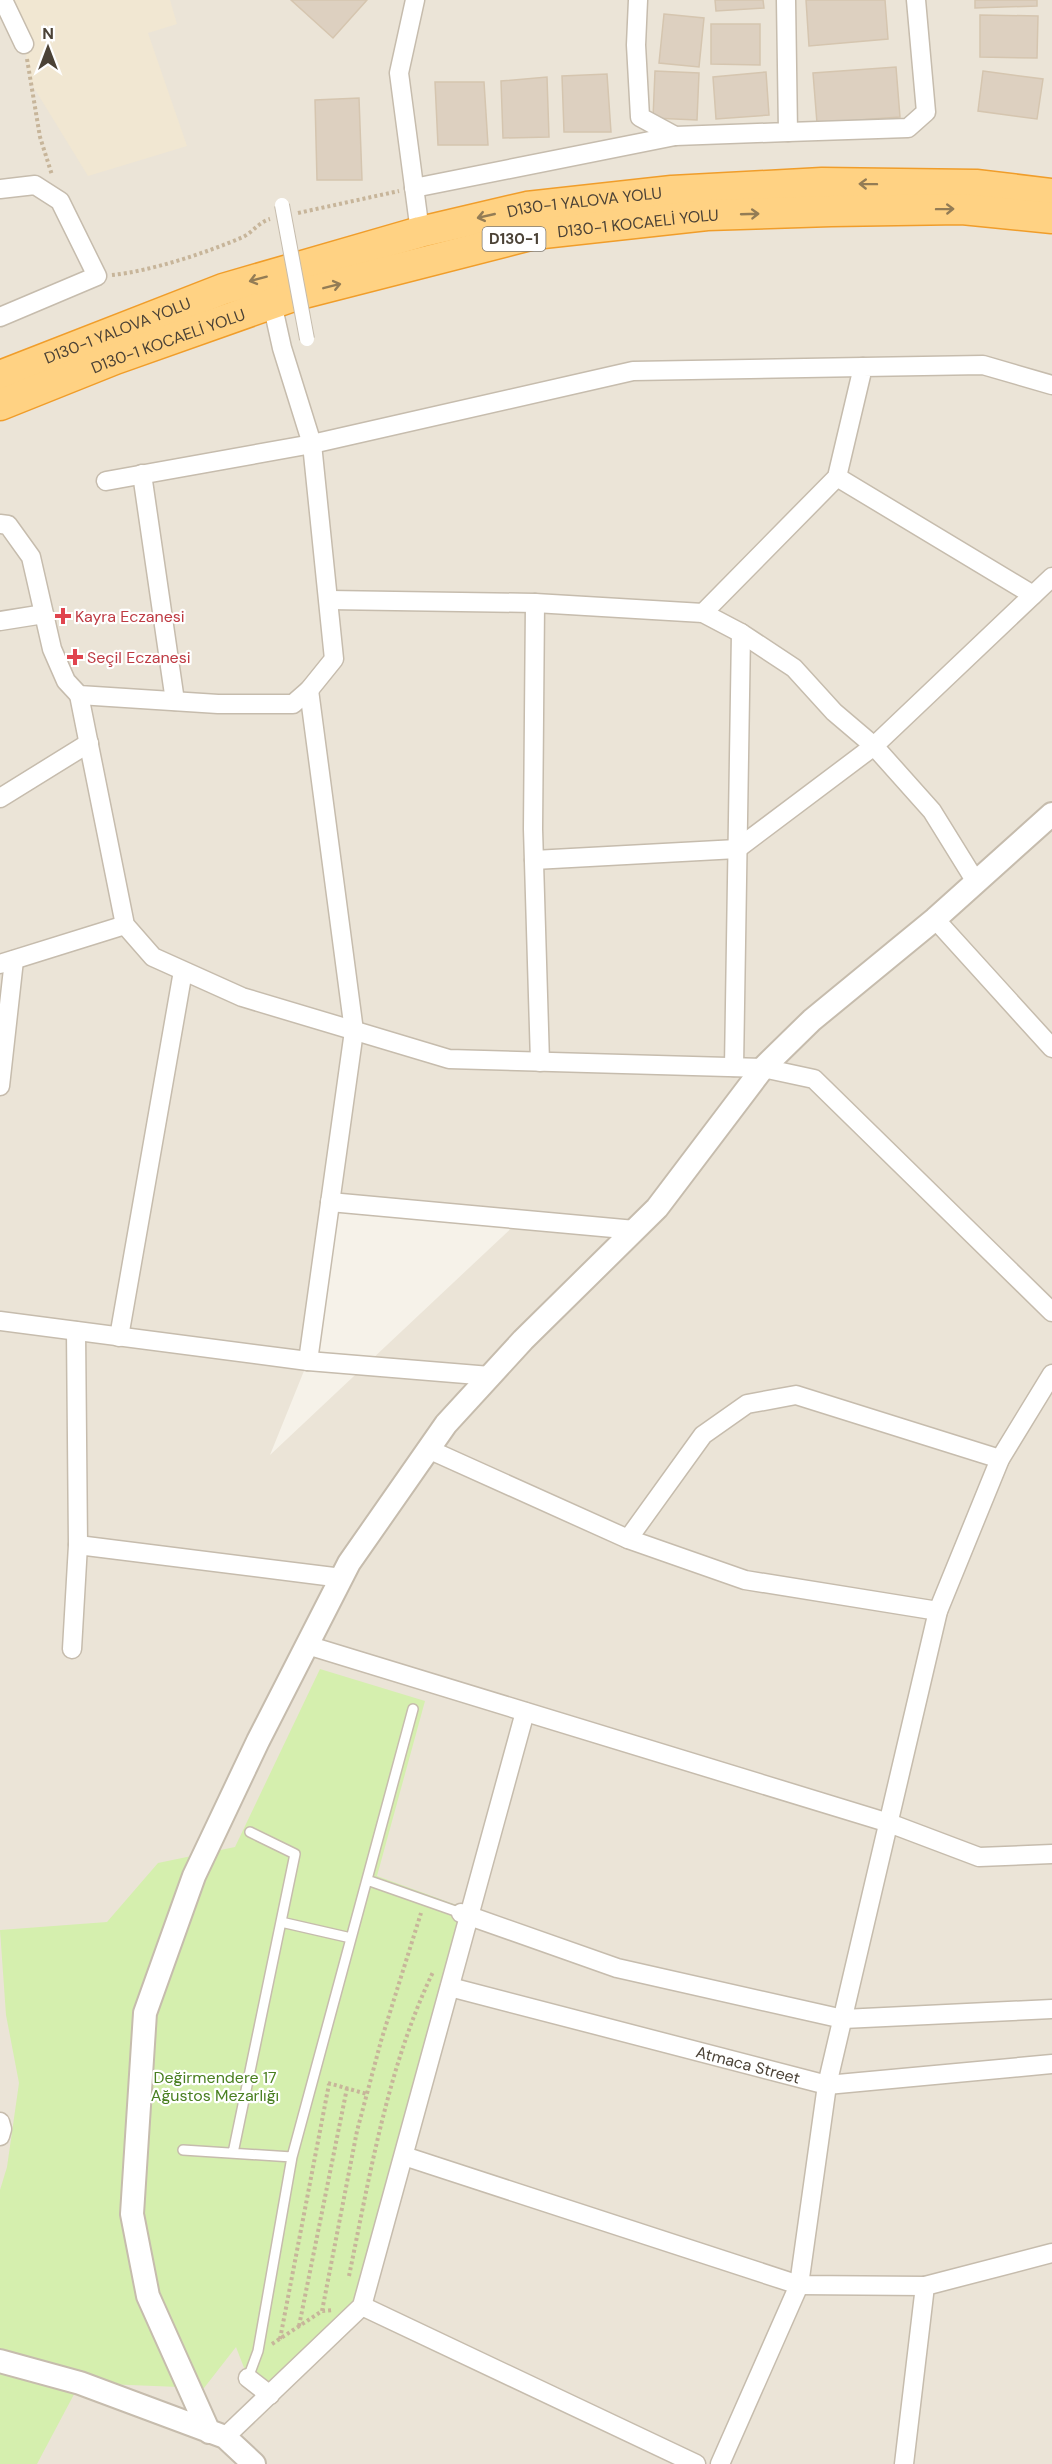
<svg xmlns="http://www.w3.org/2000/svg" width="1052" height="2464" font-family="'DM Sans',sans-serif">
<rect width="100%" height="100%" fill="#f6f2e9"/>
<!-- residential -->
<path fill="#ebe4d7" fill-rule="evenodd" d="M0,0H1052V194L527,207L0,376Z
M1052,218V2464H0V405L534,234ZM330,1202L520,1220L270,1455L308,1361Z"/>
<!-- education -->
<path fill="#f1e7d2" d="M3,0H170L177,24L148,33L187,146L88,176L31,83L24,44Z"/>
<!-- green -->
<path fill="#d5efae" d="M320,1669L425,1701L377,1876L470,1910L356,2303L269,2387L248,2378L236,2347L204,2388L80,2383L37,2464H0V2190L7,2167L19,2083L6,2015L0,1930L107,1922L158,1863L235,1847Z"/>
<!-- building -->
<path fill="#ddd0c0" stroke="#d5c5af" stroke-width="1.5" d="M291,0H367L333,38Z
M715,0H763L764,8L716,11Z
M806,0H885L888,39L809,46Z
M975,0H1037V6L975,8Z
M664,14L704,18L699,67L659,63Z
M980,15L1038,16L1037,58L980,57Z
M711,24H760V65L711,64Z
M896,67L900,117L817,123L813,73Z
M655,71L699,73L697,120L653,118Z
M983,71L1043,79L1037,119L978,111Z
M766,72L769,115L716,119L713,77Z
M607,74L611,132H564L562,76Z
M547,77L549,137L503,138L501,81Z
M435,82H484L488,145H438Z
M359,98L362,180H317L315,100Z"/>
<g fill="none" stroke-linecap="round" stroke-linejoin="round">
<defs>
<path id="service" d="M367,1880L461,1913
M281,1922L351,1938
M183,2150L292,2157L258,2351L248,2378
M233,2153L295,1854L250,1832
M292,2157L413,1709"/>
<g id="minor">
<path d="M3,0L24,44"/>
<path d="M415,0L399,73L420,232"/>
<path d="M638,0L636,45L640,117L675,136L788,132L786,0"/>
<path d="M788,132L908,128L926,112L916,0"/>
<path d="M414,188L675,136"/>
<path d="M0,189L35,185L60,201L97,276L0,317"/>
<path d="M142,474L175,701"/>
<path d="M837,477L1033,595"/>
<path d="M106,481L312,444L633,371L863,367"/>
<path d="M0,524L8,525L31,557L52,649L66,681L79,695L218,704H293L309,690L334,659L312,444L282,348L272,303"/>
<path d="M329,600L535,603L703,613L741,633L794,668L834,712L874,746L932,811L976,882"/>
<path d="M535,603L533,829L540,1062"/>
<path d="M703,613L837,477L863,367L983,365L1052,385"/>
<path d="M0,621L44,614"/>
<path d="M79,695L125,925L153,957L242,997L449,1059L763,1068L814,1079L1052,1312"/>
<path d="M0,798L89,743"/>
<path d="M534,860L737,849L874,746L1052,577"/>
<path d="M935,919L1052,1048"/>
<path d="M0,964L125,925"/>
<path d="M734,1067L741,633"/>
<path d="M0,1086L14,960"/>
<path d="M330,1202L635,1230"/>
<path d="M0,1321L308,1361L490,1376"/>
<path d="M76,1331L78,1545"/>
<path d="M119,1337L183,971"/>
<path d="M308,1361L354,1031L309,690"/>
<path d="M428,1449L628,1539L745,1580L938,1611"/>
<path d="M628,1539L703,1435L747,1404L796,1395L1000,1459"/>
<path d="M307,1645L889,1823L979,1857L1052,1854"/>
<path d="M72,1649L78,1545L342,1578"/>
<path d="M461,1913L617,1968L843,2019L1052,2009"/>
<path id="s1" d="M450,1987L827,2085L1052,2064"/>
<path d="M0,2122L2,2129L0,2136"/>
<path d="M404,2156L799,2285L925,2286"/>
<path d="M362,2306L696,2464"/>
<path d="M248,2378L270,2395"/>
<path d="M225,2437L362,2306L525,1712"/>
<path d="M720,2464L799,2285L827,2085L938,1611L1000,1459L1052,1374"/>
<path d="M904,2464L925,2286L1052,2253"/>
</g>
<path id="tertiary" d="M0,2361L80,2383L225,2437L254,2464
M209,2432L148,2296L132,2214L145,2013L194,1876L258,1741L349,1563L446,1424L523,1340L657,1208L763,1068L812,1020L935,919L1052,814"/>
<g id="trunk">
<path id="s2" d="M0,376L223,289L420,232L527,207L672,191L822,183L976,185L1052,194"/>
<path id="s3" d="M0,405L115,359L296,295L534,234L707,215L831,211L962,209L1052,218"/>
</g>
</defs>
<!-- service casing -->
<use href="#service" stroke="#c6bcad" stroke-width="12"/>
<!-- minor casing -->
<use href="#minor" stroke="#c6bcad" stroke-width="21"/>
<!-- tertiary casing -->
<use href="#tertiary" stroke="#c6bcad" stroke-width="26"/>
<!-- trunk casing -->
<use href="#trunk" stroke="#f09d2a" stroke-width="33"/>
<!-- path -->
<path stroke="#c7b59a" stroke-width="4" stroke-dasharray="3 3" stroke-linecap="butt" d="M27,59L40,137L52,175
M298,213L399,191
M112,275C151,271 206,253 243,237C253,232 259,222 270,219
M328,2083L367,2094
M349,2276C370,2174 388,2066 433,1972
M322,2311L357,2131L381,2041L421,1913
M299,2326L347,2088
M280,2339L329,2084
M272,2344L322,2311L333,2310"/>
<!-- service -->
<use href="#service" stroke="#fff" stroke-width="9"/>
<!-- minor -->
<use href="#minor" stroke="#fff" stroke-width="18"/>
<!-- tertiary -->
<use href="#tertiary" stroke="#fff" stroke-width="22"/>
<!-- trunk -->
<use href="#trunk" stroke="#ffd283" stroke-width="30"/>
<defs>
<path id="pedestrian-bridge" d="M282,205L307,339"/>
</defs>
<!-- pedestrian-bridge casing -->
<use href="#pedestrian-bridge" stroke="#c6bcad" stroke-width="16" stroke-linecap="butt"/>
<!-- pedestrian-bridge -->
<use href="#pedestrian-bridge" stroke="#fff" stroke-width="14"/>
</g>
<!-- one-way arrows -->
<defs><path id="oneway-shaft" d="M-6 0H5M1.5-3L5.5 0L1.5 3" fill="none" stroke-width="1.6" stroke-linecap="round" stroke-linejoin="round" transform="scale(1.5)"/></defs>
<g stroke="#937c55">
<use href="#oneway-shaft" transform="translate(868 184) rotate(-179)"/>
<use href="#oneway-shaft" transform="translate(945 209) rotate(-1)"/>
<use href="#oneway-shaft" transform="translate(750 214) rotate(-2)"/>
<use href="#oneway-shaft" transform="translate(486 216) rotate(167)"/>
<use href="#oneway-shaft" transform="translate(258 279) rotate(165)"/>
<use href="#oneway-shaft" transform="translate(332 286) rotate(-14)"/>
</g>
<!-- markers -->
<g fill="#e0444e" stroke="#fff" stroke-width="2">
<path d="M60 607h6v6h6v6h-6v6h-6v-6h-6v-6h6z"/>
<path d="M72 648h6v6h6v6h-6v6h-6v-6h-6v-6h6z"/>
</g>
<g text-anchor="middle" stroke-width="4.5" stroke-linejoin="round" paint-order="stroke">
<!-- shield labels -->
<rect fill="#fff" stroke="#817b72" stroke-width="1.5" x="482.5" y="227" width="63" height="24" rx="4.5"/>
<g font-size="15" font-weight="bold" fill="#4b4236">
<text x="514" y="244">D130-1</text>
</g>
<!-- street labels -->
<g font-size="16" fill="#4b4236" stroke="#fff">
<text dy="6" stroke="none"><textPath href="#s2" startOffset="612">D130-1 YALOVA YOLU</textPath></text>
<text dy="6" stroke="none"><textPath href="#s3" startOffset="666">D130-1 KOCAELİ YOLU</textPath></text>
<text dy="6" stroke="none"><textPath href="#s2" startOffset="126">D130-1 YALOVA YOLU</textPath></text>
<text dy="6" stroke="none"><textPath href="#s3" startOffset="180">D130-1 KOCAELİ YOLU</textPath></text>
<text dy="6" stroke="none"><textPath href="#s1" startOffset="308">Atmaca Street</textPath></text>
</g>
<!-- health labels -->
<g font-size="16" fill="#be3a42" stroke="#fff" text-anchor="start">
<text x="75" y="622">Kayra Eczanesi</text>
<text x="87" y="663">Seçil Eczanesi</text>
</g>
<!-- park labels -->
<g font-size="16" fill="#497f20" stroke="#fff">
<text x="215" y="2083">Değirmendere 17<tspan x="215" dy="18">Ağustos Mezarlığı</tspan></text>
</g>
</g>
<!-- north arrow -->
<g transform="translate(48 48)" stroke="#ffffff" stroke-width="4.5" paint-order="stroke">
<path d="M0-4.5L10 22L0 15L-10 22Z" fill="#4b4236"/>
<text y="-9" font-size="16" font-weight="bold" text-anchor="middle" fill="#4b4236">N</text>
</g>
</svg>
